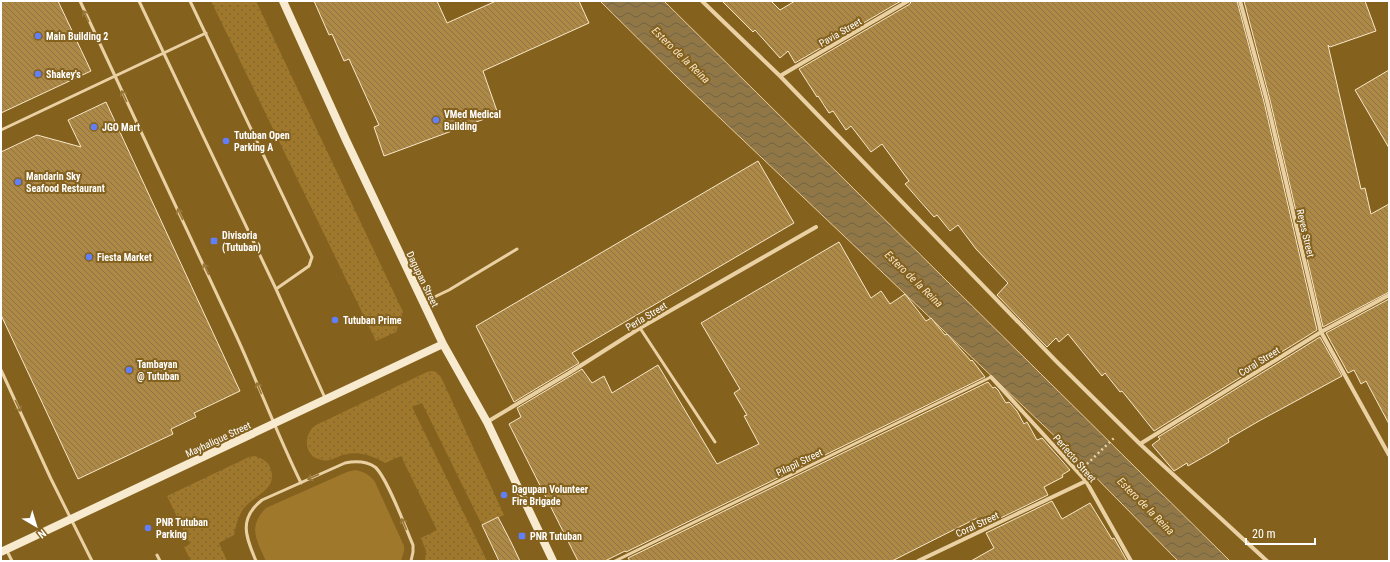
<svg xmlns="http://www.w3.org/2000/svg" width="1390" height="562" font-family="'Roboto Condensed',sans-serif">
<defs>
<pattern id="grass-dots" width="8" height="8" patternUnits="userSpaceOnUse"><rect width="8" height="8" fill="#a0782c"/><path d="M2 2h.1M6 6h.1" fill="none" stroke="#7e6639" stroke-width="1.8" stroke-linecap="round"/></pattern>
<pattern id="water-waves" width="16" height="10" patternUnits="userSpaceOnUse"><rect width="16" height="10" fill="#907745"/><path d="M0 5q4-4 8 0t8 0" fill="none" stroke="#716448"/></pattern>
<pattern id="building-back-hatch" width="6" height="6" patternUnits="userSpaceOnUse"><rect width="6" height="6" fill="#ad8945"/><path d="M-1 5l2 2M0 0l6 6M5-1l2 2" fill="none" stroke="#8b7447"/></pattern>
</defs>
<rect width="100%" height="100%" fill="#84611d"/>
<!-- grass -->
<path fill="url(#grass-dots)" d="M211,1H256L403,312L396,332L376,341Z
M432,371L436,372L441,377L504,515L482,525L422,403L412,407L487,561H425L426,551L421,538L437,530L401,456L385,463C371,455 356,450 340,456C334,458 329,462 322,460C304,457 303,437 314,426L427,372Z
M255,456C263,459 269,462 271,470C277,490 254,495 244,508C238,516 236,525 234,535L219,543L227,561H191L184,547L190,544L167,496L249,457Z"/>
<!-- green -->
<path fill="#a0782c" d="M355,470C365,472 370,475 375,482L404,546V551L401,561H266C257,541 247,527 266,508L347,472Z"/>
<!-- water -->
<path fill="url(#water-waves)" stroke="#eccd97" d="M600,1H664L1230,561H1178L1063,444L683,83Z"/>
<!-- building -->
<path fill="url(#building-back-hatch)" stroke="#f8e7c8" d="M1,1H58L91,71L1,113Z
M314,1H437L447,23L496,1H579L589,23L483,71L498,114L384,156L374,127L379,125L349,59L344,61L332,34L329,35Z
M722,1H771L780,10L795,1H901L795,63L788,51L780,58L755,30L753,32Z
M911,1H1237L1264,102L1317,330L1154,431L1122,391L1120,392L1105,373L1102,376L1068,334L1059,342L1056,338L1047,347L997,295L1008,283L976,249L958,225L950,231L937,215L934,217L905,184L909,181L882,144L871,152L851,126L846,130L833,111L829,113L818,96L817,97L799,69L910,4Z
M1244,1H1365L1376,31L1330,47L1328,45L1361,189L1365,188L1371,214L1389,204V292L1323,327L1270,100Z
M1389,70V148L1355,90Z
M106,102L240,391L194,413L196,417L171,429L173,434L78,479L1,315V152L37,135L81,147L68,120Z
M758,161L794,223L572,353L579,363L514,402L476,326Z
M839,242L871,298L881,291L890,304L905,294L926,321L931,318L945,335L947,334L971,361L972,360L985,377L626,552L625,551L605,561H578L509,424L521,417L517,408L582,369L592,383L604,376L612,393L658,365L717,464L759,444L744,416L747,415L734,393L740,389L701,323Z
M1389,299V424L1366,381L1361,384L1354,370L1348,373L1326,333Z
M1320,337L1342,376L1259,421L1228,439L1229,442L1211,453L1188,466L1187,463L1174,471L1152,445L1160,439L1158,437Z
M988,382L993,388L995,387L998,390L1006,403L1009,402L1017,411L1024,424L1027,422L1037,440L1042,438L1070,470L1062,475L1063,477L1044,487L1048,495L982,527L977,518L892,561H630L628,558Z
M1052,501L1062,519L1090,503L1112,539L1114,538L1127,561H971L994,548L986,533Z
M498,517L511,542L520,561H499L482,525Z"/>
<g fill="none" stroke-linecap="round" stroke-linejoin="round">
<!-- path -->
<path stroke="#ead1a4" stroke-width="2.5" stroke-dasharray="2 3" stroke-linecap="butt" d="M1087,464L1114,438"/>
<!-- lane -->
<path stroke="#ead1a4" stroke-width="3" d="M80,1C131,112 184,222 235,333C258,383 277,434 301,483
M139,1L276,289L325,398
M190,1L312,257L309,266L276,289
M1,130L206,33
M424,302L449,290L517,249
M640,328L715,442
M1,370L51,479L92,561
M7,551L12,561
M157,555L160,561
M256,561C246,537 238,519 262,500L345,463C355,461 366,461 375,467C387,477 406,529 413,545V552L411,561
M615,561L991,377"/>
<!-- street -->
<path stroke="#ead1a4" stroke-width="4" d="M702,1L780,76L1056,361L1140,444L1267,561
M1240,1L1267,101L1321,332L1389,455
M780,76L908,1
M991,377L1086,481L1131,561
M487,422L569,373L640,328L816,227
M1140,444L1321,332L1389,295
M918,561L1086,481"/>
<!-- secondary -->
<path stroke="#f8eacf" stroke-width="8" d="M283,1L346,140L443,344L487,422L553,561
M1,552L443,344"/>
</g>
<!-- one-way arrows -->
<defs><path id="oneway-shaft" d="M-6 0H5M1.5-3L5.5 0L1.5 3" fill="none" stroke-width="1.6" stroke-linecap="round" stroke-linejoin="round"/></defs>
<g stroke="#987738">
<use href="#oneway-shaft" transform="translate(86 16) rotate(-115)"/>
<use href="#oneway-shaft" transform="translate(124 96) rotate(-115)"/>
<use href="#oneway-shaft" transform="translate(180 214) rotate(-115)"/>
<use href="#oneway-shaft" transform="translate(206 269) rotate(-115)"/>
<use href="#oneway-shaft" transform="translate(259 388) rotate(-112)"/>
<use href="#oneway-shaft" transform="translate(18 406) rotate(65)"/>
<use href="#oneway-shaft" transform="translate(313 477) rotate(156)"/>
<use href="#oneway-shaft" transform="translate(404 524) rotate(-113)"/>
</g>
<!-- markers -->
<g fill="#627ffa" stroke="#84611d" stroke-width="1.5">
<circle cx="38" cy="36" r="4"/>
<circle cx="38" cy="74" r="4"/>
<circle cx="436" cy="120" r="4"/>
<circle cx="94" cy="127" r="4"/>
<circle cx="226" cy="141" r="4"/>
<circle cx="18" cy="182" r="4"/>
<rect x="210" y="237" width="8" height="8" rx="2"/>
<circle cx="89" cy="257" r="4"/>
<circle cx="335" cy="320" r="4"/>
<circle cx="129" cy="370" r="4"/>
<circle cx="504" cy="495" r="4"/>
<circle cx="148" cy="528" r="4"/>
<rect x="518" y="532" width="8" height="8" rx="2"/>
</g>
<g text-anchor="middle" stroke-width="4" stroke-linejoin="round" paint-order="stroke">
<!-- street labels -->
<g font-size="10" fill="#fff" stroke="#84611d">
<text transform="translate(840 32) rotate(-30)" y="4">Pavia Street</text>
<text transform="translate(1306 233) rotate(77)" y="4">Reyes Street</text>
<text transform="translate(423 279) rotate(64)" y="4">Dagupan Street</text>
<text transform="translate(646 316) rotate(-31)" y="4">Perla Street</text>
<text transform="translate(1259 361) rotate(-32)" y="4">Coral Street</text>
<text transform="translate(218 439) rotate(-25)" y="4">Mayhaligue Street</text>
<text transform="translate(1075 458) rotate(49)" y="4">Perfecto Street</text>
<text transform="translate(799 462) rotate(-26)" y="4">Pilapil Street</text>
<text transform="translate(977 524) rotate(-25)" y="4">Coral Street</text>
</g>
<!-- poi labels -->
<g font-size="10" font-weight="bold" fill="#fff" stroke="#84611d" text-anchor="start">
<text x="46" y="40">Main Building 2</text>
<text x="46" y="78">Shakey's</text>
<text x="444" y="118">VMed Medical<tspan x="444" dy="12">Building</tspan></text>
<text x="102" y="131">JGO Mart</text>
<text x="234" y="139">Tutuban Open<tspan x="234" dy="12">Parking A</tspan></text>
<text x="26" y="180">Mandarin Sky<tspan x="26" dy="12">Seafood Restaurant</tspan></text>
<text x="222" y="239">Divisoria<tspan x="222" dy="12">(Tutuban)</tspan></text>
<text x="97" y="261">Fiesta Market</text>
<text x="343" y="324">Tutuban Prime</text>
<text x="137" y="368">Tambayan<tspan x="137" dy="12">@ Tutuban</tspan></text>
<text x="512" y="493">Dagupan Volunteer<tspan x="512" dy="12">Fire Brigade</tspan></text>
<text x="156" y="526">PNR Tutuban<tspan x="156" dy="12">Parking</tspan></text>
<text x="530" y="540">PNR Tutuban</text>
</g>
<!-- water labels -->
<g font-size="11" font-style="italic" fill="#f6e5c7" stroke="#84611d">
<text transform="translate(681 55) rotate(44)" y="4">Estero de la Reina</text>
<text transform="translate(914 279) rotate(44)" y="4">Estero de la Reina</text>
<text transform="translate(1146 506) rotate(45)" y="4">Estero de la Reina</text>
</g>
</g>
<!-- border -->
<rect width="1390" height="562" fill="none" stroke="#ffffff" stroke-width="4"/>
<!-- north arrow -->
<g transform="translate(36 526) rotate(142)" stroke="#84611d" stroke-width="3" paint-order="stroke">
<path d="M0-3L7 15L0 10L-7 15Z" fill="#ffffff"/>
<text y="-6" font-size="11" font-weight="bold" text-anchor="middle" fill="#ffffff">N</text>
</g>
<!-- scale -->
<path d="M1246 538v6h69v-6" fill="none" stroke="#ffffff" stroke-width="2"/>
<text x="1252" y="538" font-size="12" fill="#ffffff" stroke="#84611d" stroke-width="3" paint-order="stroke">20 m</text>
</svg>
